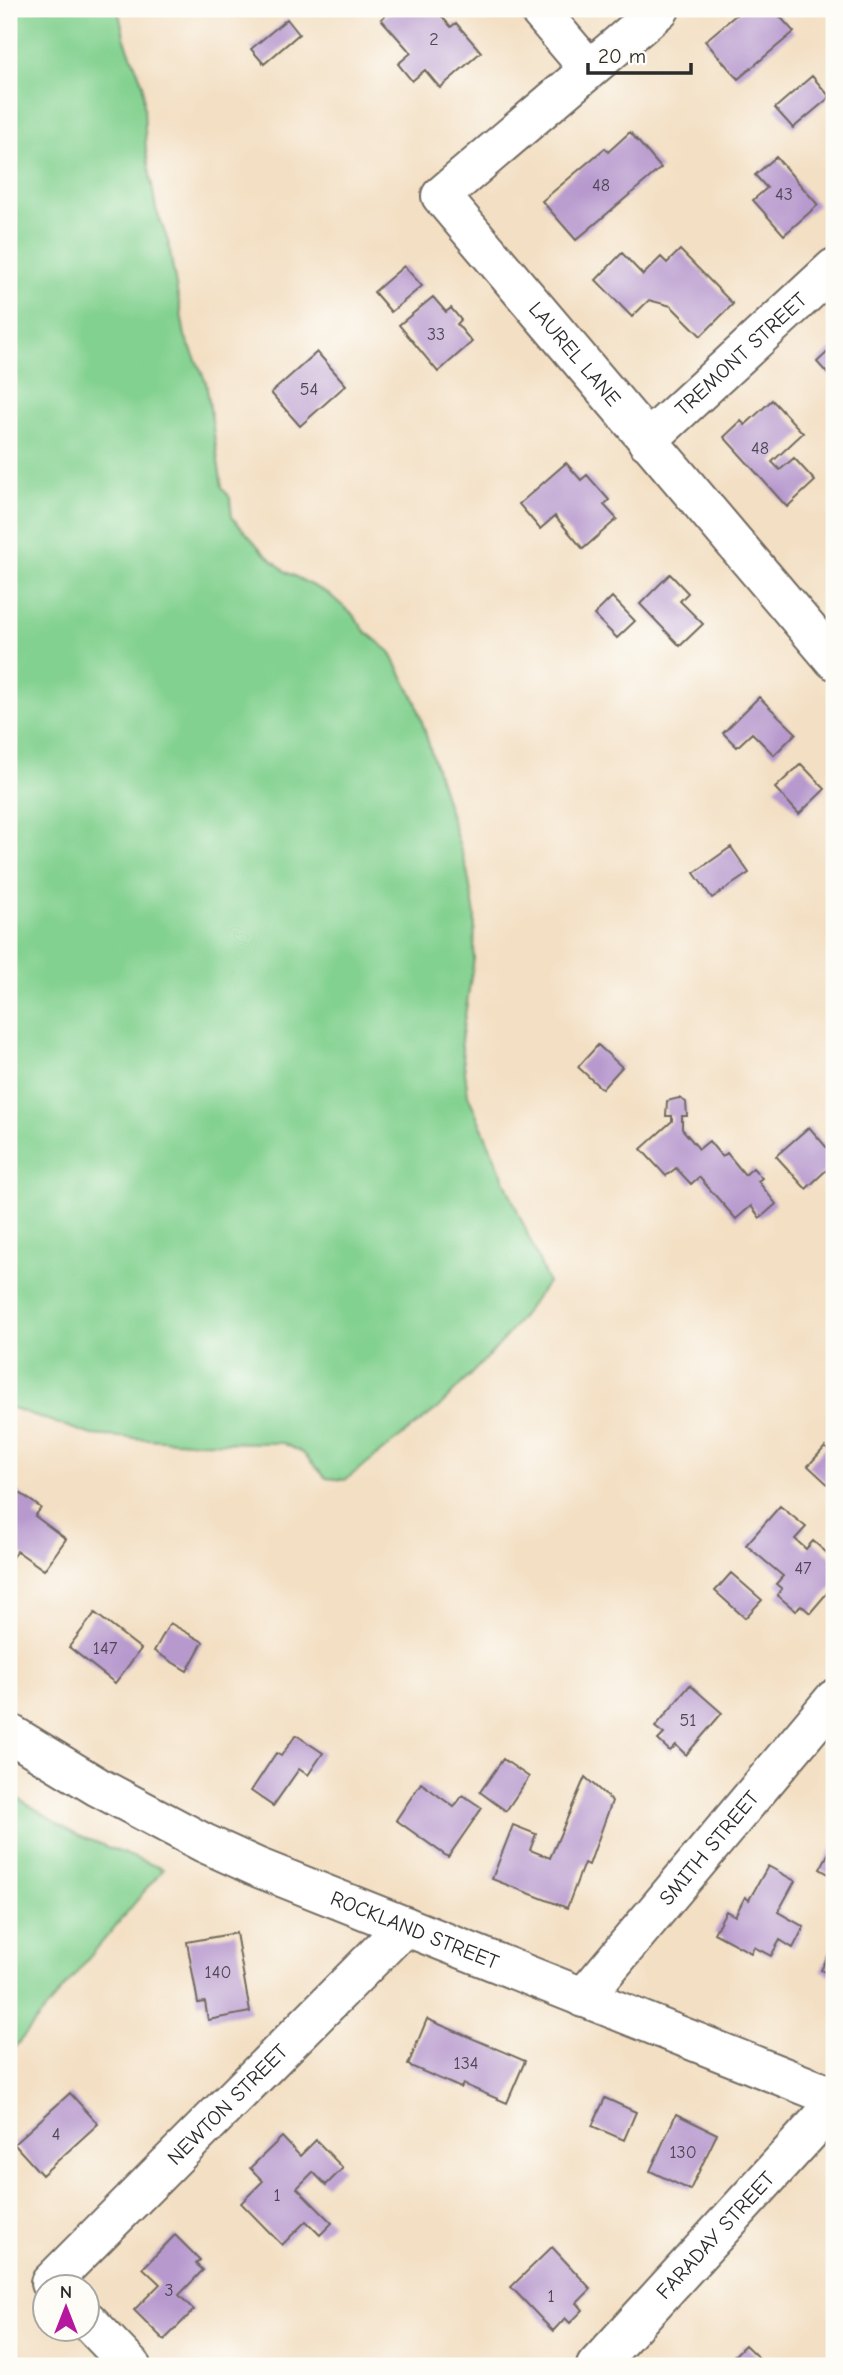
<svg xmlns="http://www.w3.org/2000/svg" width="843" height="2375" font-family="'Comic Neue',sans-serif">
<rect width="100%" height="100%" fill="#fdfcf7"/>
<filter id="ink" filterUnits="userSpaceOnUse"><feTurbulence type="fractalNoise" baseFrequency=".0143" numOctaves="2"/><feDisplacementMap in="SourceGraphic" scale="14" xChannelSelector="R" yChannelSelector="G"/><feConvolveMatrix kernelMatrix="1 2 1 2 8 2 1 2 1" color-interpolation-filters="sRGB"/></filter>
<filter id="wash" filterUnits="userSpaceOnUse"><feTurbulence type="fractalNoise" baseFrequency=".00686" numOctaves="4" result="noise"/><feDisplacementMap in="SourceGraphic" scale="28" xChannelSelector="R" yChannelSelector="G"/><feGaussianBlur stdDeviation="1.57" result="paint"/><feColorMatrix in="noise" values="0 0 0 0 0 0 0 0 0 0 0 0 0 0 0 0 0 1.4 0 .05"/><feComposite in="paint" operator="in"/></filter>
<g filter="url(#wash)">
<rect width="100%" height="100%" fill="#f3dfc3"/>
<!-- green -->
<path fill="#83d190" stroke="#577e5e" stroke-width="2" d="M9,9H118L125,40L143,84L146,151L156,209L168,241L185,336L206,382L222,487L230,498L232,517L263,552L286,572L329,594L354,616L365,631L390,652L416,702L467,870L475,915L474,958L461,1041L468,1095L548,1282L501,1343L438,1408L345,1480L326,1478L303,1453L283,1443L189,1442L92,1435L9,1407Z
M9,1793L77,1835L163,1869L9,2054Z"/>
<g id="blocks">
<!-- building -->
<path fill="#b799ce" d="M393,9H429L431,12L435,9L451,27L456,23L481,52L440,88L425,70L412,81L398,64L411,53L381,19Z
M743,9H773L794,32L738,79L705,41Z
M287,19L299,34L264,64L251,49Z
M812,76L830,97L793,128L775,108Z
M630,132L661,168L576,240L542,201L605,148L608,152Z
M776,157L818,205L784,235L753,200L767,188L755,175Z
M680,250L733,304L701,336L671,306L649,300L632,317L596,280L622,253L643,275L661,257L667,263Z
M404,266L422,286L391,312L374,292Z
M433,297L446,312L451,308L461,320L457,324L472,342L438,372L399,325Z
M834,346V381L817,362Z
M317,352L346,385L300,426L271,393Z
M772,400L803,433L772,462L780,470L794,458L815,481L787,507L724,437L741,421L745,425Z
M566,463L581,480L587,475L609,500L604,505L617,519L583,549L555,516L540,529L519,504Z
M670,574L688,593L680,601L703,624L680,646L640,604Z
M612,597L635,621L617,638L594,615Z
M759,697L796,733L774,755L752,733L737,747L723,733Z
M801,764L825,789L799,814L775,788Z
M731,847L749,873L712,898L694,873Z
M598,1045L622,1067L602,1089L578,1067Z
M679,1098L686,1102L687,1116H682V1129L699,1149L709,1141L722,1157L727,1153L745,1175L753,1168L762,1178L758,1181L776,1204L760,1218L751,1206L736,1219L699,1177L691,1184L676,1168L666,1176L641,1149L672,1121V1116H666L667,1101Z
M809,1127L834,1156V1163L806,1189L776,1156Z
M825,1447L834,1456V1490L808,1466Z
M13,1488L41,1508L35,1516L66,1539L44,1570L17,1551L9,1561V1494Z
M780,1506L806,1527L795,1539L806,1549L813,1541L834,1559V1585L810,1613L801,1605L796,1611L777,1595L782,1589L776,1584L783,1576L746,1545Z
M731,1573L762,1600L745,1618L715,1591Z
M95,1613L141,1649L115,1683L69,1647Z
M170,1623L203,1642L187,1671L154,1651Z
M690,1685L722,1713L686,1755L676,1745L670,1751L658,1740L664,1734L655,1727Z
M296,1735L323,1753L308,1775L299,1769L273,1806L251,1791L276,1753L281,1756Z
M503,1759L529,1777L506,1811L480,1792Z
M585,1777L612,1801L589,1865L584,1863L567,1908L492,1879L513,1825L536,1834L530,1850L550,1858Z
M421,1783L454,1807L463,1795L482,1808L448,1857L396,1820Z
M834,1843V1877L820,1869Z
M768,1866L795,1881L778,1912L804,1927L793,1948L780,1940L771,1956L754,1947L751,1953L714,1933L726,1911L735,1916L745,1897L749,1900Z
M236,1933L250,2012L208,2020L205,2002L198,2003L187,1942Z
M834,1944V1977L821,1970Z
M427,2019L525,2061L507,2103L463,2084L461,2088L408,2065Z
M70,2093L98,2124L42,2175L14,2144Z
M605,2098L636,2112L624,2140L592,2126Z
M676,2114L717,2134L690,2190L650,2171Z
M282,2137L300,2156L316,2140L343,2168L326,2185L313,2172L297,2188L332,2223L320,2235L306,2221L282,2245L241,2203L263,2181L250,2168Z
M175,2235L200,2260L196,2264L203,2270L179,2295L194,2310L164,2340L134,2310L160,2284L143,2268Z
M552,2247L591,2289L577,2303L583,2310L570,2323L565,2318L553,2331L511,2287Z
M745,2345L767,2366H724Z"/>
</g>
</g>
<g filter="url(#ink)">
<use href="#blocks" fill-opacity="0" stroke="#716a60" stroke-width="2"/>
<g fill="none" stroke-linecap="round" stroke-linejoin="round">
<defs>
<g id="minor">
<path d="M538,9L589,69"/>
<path id="s1" d="M660,9L441,196L834,660"/>
<path id="s2" d="M647,441L834,268"/>
<path id="s3" d="M9,1733L98,1787L204,1843L259,1868L834,2097"/>
<path id="s4" d="M583,1998L834,1699"/>
<path id="s5" d="M55,2288L50,2283L405,1926"/>
<path d="M88,2321L131,2366"/>
<path id="s6" d="M596,2366L834,2105"/>
</g>
</defs>
<!-- minor casing -->
<use href="#minor" stroke="#716a60" stroke-width="42"/>
<!-- minor -->
<use href="#minor" stroke="#fff" stroke-width="38"/>
</g>
</g>
<g text-anchor="middle" stroke-width="7" stroke-linejoin="round" paint-order="stroke">
<!-- number labels -->
<g font-size="18" fill="#4e4654">
<text x="434" y="45">2</text>
<text x="601" y="191">48</text>
<text x="784" y="200">43</text>
<text x="436" y="340">33</text>
<text x="309" y="395">54</text>
<text x="760" y="454">48</text>
<text x="803" y="1574">47</text>
<text x="105" y="1654">147</text>
<text x="688" y="1726">51</text>
<text x="218" y="1978">140</text>
<text x="466" y="2069">134</text>
<text x="56" y="2140">4</text>
<text x="683" y="2158">130</text>
<text x="277" y="2201">1</text>
<text x="169" y="2296">3</text>
<text x="551" y="2302">1</text>
</g>
<!-- street labels -->
<g font-size="21" fill="#2b2b2b" stroke="#fdfcf7">
<text dy="7" stroke="none"><textPath href="#s1" startOffset="495">LAUREL LANE</textPath></text>
<text dy="7" stroke="none"><textPath href="#s2" startOffset="128">TREMONT STREET</textPath></text>
<text dy="7" stroke="none"><textPath href="#s4" startOffset="196">SMITH STREET</textPath></text>
<text dy="7" stroke="none"><textPath href="#s3" startOffset="452">ROCKLAND STREET</textPath></text>
<text dy="7" stroke="none"><textPath href="#s5" startOffset="259">NEWTON STREET</textPath></text>
<text dy="7" stroke="none"><textPath href="#s6" startOffset="177">FARADAY STREET</textPath></text>
</g>
</g>
<!-- margin -->
<rect width="843" height="2375" fill="none" stroke="#fdfcf7" stroke-width="35"/>
<!-- north arrow -->
<g transform="translate(66 2308)"><circle r="33" fill="#fdfcf7" stroke="#a9a8a5" stroke-width="2"/>
<path d="M0-5L12 26L0 18L-12 26Z" fill="#b5179e"/>
<text y="-10" font-size="19" font-weight="bold" text-anchor="middle" fill="#2b2b2b">N</text>
</g>
<!-- scale -->
<path d="M588 63v10h103v-10" fill="none" stroke="#2b2b2b" stroke-width="3.5"/>
<text x="598" y="63" font-size="21" fill="#2b2b2b" stroke="#fdfcf7" stroke-width="5" paint-order="stroke">20 m</text>
</svg>
